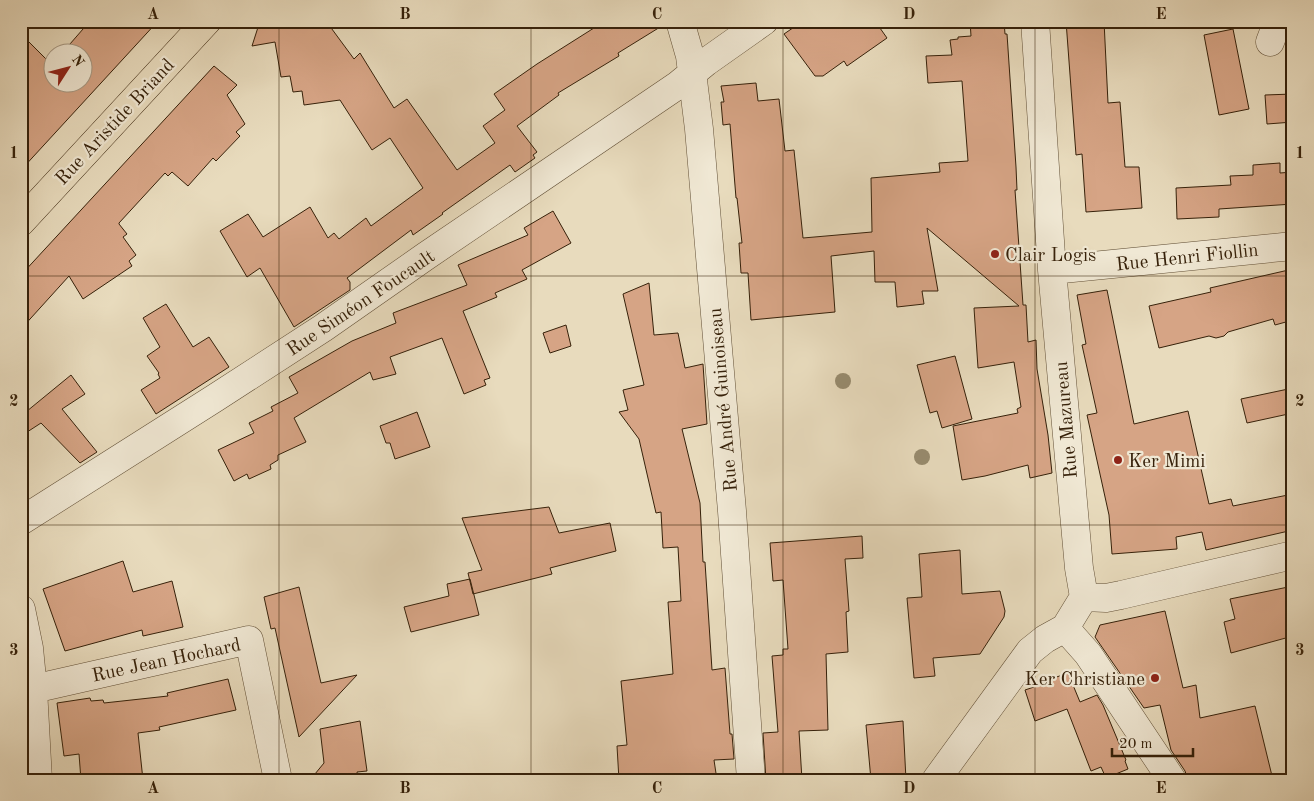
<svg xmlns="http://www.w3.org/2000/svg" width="1314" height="801" font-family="'Old Standard TT',serif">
<rect width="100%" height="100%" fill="#e8dbbd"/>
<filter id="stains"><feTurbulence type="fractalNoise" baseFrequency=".004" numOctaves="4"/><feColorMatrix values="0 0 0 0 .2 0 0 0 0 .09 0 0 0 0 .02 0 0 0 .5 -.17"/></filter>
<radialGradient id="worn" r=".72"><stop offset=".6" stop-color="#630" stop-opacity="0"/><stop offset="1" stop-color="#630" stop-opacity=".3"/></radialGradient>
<!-- building -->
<path fill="#d6a485" stroke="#36210a" d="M90,21H158L21,170V34L52,65V82H82V52H63Z
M260,21H326L354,59L360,53L394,108L407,99L457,170L495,143L483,126L505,110L494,94L537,64L605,21H665V24L618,53L619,56L558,93L559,95L517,126L537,152L533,155L535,158L515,172L510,165L442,213L443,214L413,235L411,230L347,278L350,282V290L294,327L260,268L247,277L220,231L248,214L263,237L310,207L328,238L334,233L339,239L366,218L371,226L423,188L390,138L372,150L340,100L304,105L302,91L293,92L290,76L281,77L275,42L252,46Z
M803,21H875L887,38L847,66L844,61L823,76H815L784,34Z
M970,21H1004L1005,34H1007L1016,167L1017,190H1015L1023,305H1026L1028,342L1036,340L1037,369L1048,435L1052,473L1030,478L1028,465L985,476L962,480L953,426L1018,413L1017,409L1021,407L1014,362L978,368L974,308L1019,306L927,228L938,291H922L924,304L897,307L895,282H875L874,251L831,256L835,312L751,320L748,273H741L739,243H742L737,198H736L730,124L723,125L721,102H724L721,86L756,83L758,101L779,99L785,151L794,150L803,238L872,232L871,178L940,172L939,163L968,161L962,81L928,83L926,56L952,55L950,40L958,39V37L971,36Z
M1066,21H1104L1108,103L1120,102L1125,167H1139L1142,208L1086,212L1082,154L1076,155Z
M1233,29L1249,109L1219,115L1204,35Z
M214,66L237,85L227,95L245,124L236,132L240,136L216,161L213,158L188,186L172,172L168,176L165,173L119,223V224L127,234L123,237L136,255L129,261L132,266L83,299L69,276L21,329V275Z
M1293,94V122L1267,124L1265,95Z
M1280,163V173L1293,172V204L1219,209V217L1177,219L1176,188L1231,185L1230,176L1253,175V165Z
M553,211L571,243L522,270L527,279L495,293L497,297L463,311L490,378L484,380L486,385L464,394L442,338L390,357L396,374L373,380L370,372L294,418L306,442L278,455V460L270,465L271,469L249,479L247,474L234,481L218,450L254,433L249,423L273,411L271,407L298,393L289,377L352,341L396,323L393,313L467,285L458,265L528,235L524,228Z
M1293,269V320L1275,325L1273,319L1228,332L1224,336L1216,338L1209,336L1159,348L1149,306L1211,292L1210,288Z
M649,283L654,335L678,333L685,368L703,364L707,424L682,429L700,503L703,562H705L712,670L725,668L730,734H732L734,759L714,760L717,780H619L617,746L627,745L621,681L673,674L668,602L681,601L678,547L663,548L661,512L656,513L639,439L619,412L628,410L623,390L644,385L623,294Z
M1107,290L1134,424L1188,411L1209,504L1231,499L1233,506L1293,494V530L1206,550L1202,532L1176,537L1177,549L1112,554L1109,515L1087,415L1097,413L1082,345L1086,344L1077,295Z
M166,304L193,347L209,337L229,367L156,414L141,390L160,378L158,374L159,373L147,356L160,347L143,318Z
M566,325L571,346L550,353L543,333Z
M955,356L972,419L942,428L937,411L930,413L917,365Z
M71,375L85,394L62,409L97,452L80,463L41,423L21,436V416Z
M1293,388V413L1247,423L1241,399Z
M417,412L430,447L395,459L390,443H386L380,426Z
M549,507L559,533L610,523L616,551L550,568L552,574L473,594L468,573L482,570L462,518Z
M862,536L863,558L845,559L849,611L846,612L848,652L826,654L828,730L799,731L802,780H766L763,733L778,732L772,656L783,655V649H788L783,580L773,581L770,543Z
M960,550L962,594L1000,591L1005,611L1004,617L980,654L933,658L935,676L914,678L907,598L922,597L919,554Z
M123,561L133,592L172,581L183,627L143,636L142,630L65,651L43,589Z
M470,579L479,615L411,632L404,607L449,596L447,584Z
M1293,586V636L1231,653L1224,622L1235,619L1230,599Z
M299,587L321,683L357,675L299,737L275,628L271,629L264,597Z
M1165,611L1183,688L1196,685L1200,718L1255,706L1273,780H1188L1185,771L1171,750L1160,705L1144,708L1095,637L1100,625Z
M1068,673L1080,702L1097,695L1103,705L1126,760L1125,761L1128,769L1106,778L1101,767L1091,771L1067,709L1035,721L1025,690L1034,687V685Z
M228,679L236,710L159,727L160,730L138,733L143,780H81L79,754L64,756L57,703L90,698L91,701L103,700L104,703L168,696L167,693Z
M360,721L367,771L357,772L358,780H310L324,763L320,729Z
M903,721L906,780H871L866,725Z"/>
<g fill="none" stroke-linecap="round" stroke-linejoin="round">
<defs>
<path id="minor" d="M680,21L690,56L699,129L732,511L751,780
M1035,21L1052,270L1079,568L1084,597L1065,628L1088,654L1172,780
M1270,42L1278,21
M1052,270L1293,246
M21,521L215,398L323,328L426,256L678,85L706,62L764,21
M1084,597L1106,598L1121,595L1293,555
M21,609L29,648L33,689L38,780
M33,689L249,640L278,780
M936,780L1030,651L1045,639L1065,628"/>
<path id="major" d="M21,222L207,21"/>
</defs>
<!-- minor casing -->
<use href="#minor" stroke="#625037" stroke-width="29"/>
<!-- major casing -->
<use href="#major" stroke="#36210a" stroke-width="29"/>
<!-- minor -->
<use href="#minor" stroke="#f0e8d4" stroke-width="28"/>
<!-- major -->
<use href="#major" stroke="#e8dbbd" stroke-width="28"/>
</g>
<!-- trees -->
<g fill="#978b6e">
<circle cx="843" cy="381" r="8"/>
<circle cx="922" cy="457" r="8"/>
</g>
<!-- grid -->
<path fill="none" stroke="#36210a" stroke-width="1" stroke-opacity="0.55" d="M279,21V780M531,21V780M783,21V780M1035,21V780M21,276H1293M21,525H1293"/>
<!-- markers -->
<g fill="#8f2418" stroke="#f0e8d4" stroke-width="2">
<circle cx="995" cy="254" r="5"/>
<circle cx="1118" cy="460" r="5"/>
<circle cx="1155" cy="678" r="5"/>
</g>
<g text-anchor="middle" stroke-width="4.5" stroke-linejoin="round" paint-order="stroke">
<!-- street labels -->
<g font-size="19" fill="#36210a" stroke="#f0e8d4">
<text transform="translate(114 121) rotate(-47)" y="7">Rue Aristide Briand</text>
<text transform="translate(1187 256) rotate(-6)" y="7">Rue Henri Fiollin</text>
<text transform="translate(360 302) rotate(-34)" y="7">Rue Siméon Foucault</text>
<text transform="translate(722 400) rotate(-95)" y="7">Rue André Guinoiseau</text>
<text transform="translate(1065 420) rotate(-95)" y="7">Rue Mazureau</text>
<text transform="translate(166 659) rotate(-12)" y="7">Rue Jean Hochard</text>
</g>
<!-- poi labels -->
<g font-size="19" fill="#36210a" stroke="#f0e8d4" text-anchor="start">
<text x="1005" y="261">Clair Logis</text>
<text x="1128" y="467">Ker Mimi</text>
<text x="1145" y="685" text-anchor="end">Ker Christiane</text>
</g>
</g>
<!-- margin -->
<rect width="1314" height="801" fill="none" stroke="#e8dbbd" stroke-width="55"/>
<!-- north arrow -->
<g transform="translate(68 68) rotate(54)"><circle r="24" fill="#f0e8d4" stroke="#a69883"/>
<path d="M0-4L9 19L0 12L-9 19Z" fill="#8f2418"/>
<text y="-8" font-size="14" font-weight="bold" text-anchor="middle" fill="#36210a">N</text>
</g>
<!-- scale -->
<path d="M1112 748v8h81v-8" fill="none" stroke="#36210a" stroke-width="2.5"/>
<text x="1119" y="748" font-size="15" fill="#36210a" stroke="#f0e8d4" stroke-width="4" paint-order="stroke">20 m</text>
<rect x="28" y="28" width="1258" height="746" fill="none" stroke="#36210a" stroke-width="2"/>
<g font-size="16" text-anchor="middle" font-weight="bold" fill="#36210a">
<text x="153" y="19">A</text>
<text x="405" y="19">B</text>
<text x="657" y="19">C</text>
<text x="909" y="19">D</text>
<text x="1161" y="19">E</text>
<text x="14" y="158">1</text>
<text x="1300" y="158">1</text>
<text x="14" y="406">2</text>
<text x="1300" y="406">2</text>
<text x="14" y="655">3</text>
<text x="1300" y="655">3</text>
<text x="153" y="793">A</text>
<text x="405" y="793">B</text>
<text x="657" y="793">C</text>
<text x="909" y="793">D</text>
<text x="1161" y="793">E</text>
</g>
<rect width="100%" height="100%" filter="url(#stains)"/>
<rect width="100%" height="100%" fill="url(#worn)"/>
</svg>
